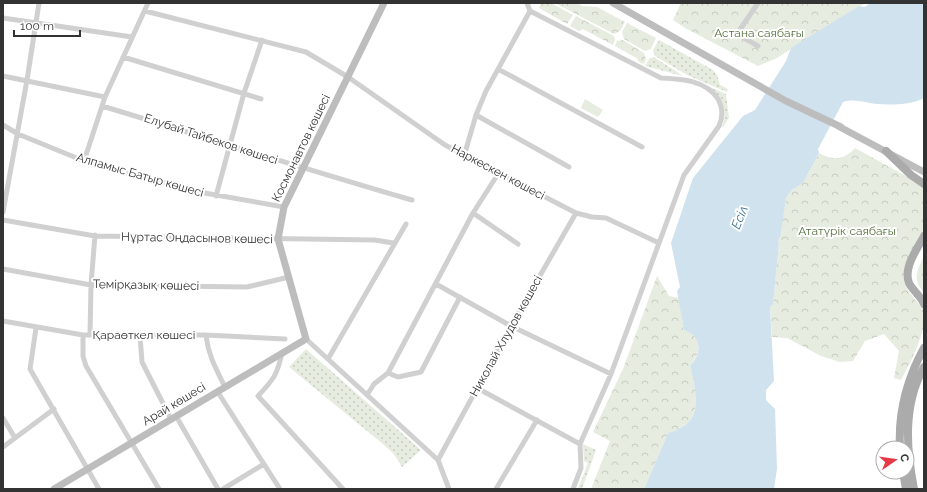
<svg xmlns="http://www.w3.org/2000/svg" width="927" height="492" font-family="Raleway,sans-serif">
<defs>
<pattern id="grass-dots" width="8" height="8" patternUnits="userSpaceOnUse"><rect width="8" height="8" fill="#e6ecdf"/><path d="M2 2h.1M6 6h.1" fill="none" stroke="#c6cbc0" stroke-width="1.8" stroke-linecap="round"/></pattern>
<pattern id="forest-crowns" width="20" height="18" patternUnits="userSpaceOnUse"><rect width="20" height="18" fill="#e6ecdf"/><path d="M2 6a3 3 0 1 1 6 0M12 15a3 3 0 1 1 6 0" fill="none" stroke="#c6cbc0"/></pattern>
</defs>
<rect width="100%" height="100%" fill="#fff"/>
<!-- grass -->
<path fill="url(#grass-dots)" d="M659,40L713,70L717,75L720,85L728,89L727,92L689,76L655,56L653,50Z
M654,57L683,76L645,66L649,59Z
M710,87L726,94L729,118L723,127H722C729,111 721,97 710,87Z
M306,349L421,450L402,467L394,454L383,444L289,367Z
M583,444L596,450L582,489H578L588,463L584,461Z"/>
<!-- forest -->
<path fill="url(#forest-crowns)" d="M541,3H551L573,15L567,24L539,8Z
M555,3H578L582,6L597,7L625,22L620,31L614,34Z
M681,3H865L775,59L758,66L685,28L673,20Z
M576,16L614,36L615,39L613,45L583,29L579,31L570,26Z
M627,23L656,38L651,49L645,51L624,39L622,32Z
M623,40L644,53L646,59L644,64L638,61V59L615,46L617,41Z
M855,148L924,186C924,197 927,222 923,231C917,246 906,256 904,272C902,291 918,299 924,312C927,332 910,363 901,380L894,378L899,351L884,334L865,341L853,361L840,362L821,356L787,338L772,337L770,307L773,304L779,244L778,240L786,198L792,190L803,183L819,153C833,161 844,160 855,148Z
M924,256V293C912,280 917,270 924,256Z
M657,276L669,296L679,298L684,330C702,335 702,353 690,365C696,394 706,422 668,433L644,489H591L610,441L593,432L623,369Z"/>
<!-- pitch -->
<path fill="#e6ecdf" d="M585,99L603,110L598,117L581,108Z"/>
<!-- water -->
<path fill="#cfe2ee" d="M870,3H924V98C911,105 892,105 877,104C866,103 855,98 843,102L818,149L819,153L803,183L792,190L786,198L780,237L778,240L779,244L773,304L770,307L774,381L766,390V400L775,409L777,469L774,489H644L668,433C706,423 696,394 690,365C703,354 701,335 684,330L677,291L680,287L671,243L693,178L743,116L755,110L786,61L791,48L859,6L865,7Z"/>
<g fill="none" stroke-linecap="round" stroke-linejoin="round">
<!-- street -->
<path stroke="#d0d0d0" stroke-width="5" d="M527,3L530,11L661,78C682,79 706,80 718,99C723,109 723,116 719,126L684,175L611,374L580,444L581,468L573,489
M145,11L306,52L348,77L445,145L576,213L592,217L606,218L659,243
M3,18L132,37
M758,46L737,34L758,3
M123,57L261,99
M498,69L642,147
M3,76L105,97
M102,106C205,137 308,170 412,200
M476,115L569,167
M3,125L18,134L84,161L199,192L284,207
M464,156L476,115L486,91L530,11
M84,161L105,97L148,3
M216,196L244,93L262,40
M3,212L27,80L39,3
M473,213L518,244
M3,220L95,236L375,240L393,243
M3,269L91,285L247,287L289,277
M436,284L511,326L611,374
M3,321L83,335H206L285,339
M36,328L30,369L99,489
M83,335V356L86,366L159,489
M90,335L91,285L95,235
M206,335C208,355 216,369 225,387
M140,336L142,362L171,419
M306,339L438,460L449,489
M282,353C277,375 274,379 258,396L343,489
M328,359L406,224
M388,373L398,377L421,372L460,297
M477,388L580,444
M217,391L280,489
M367,395L374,384L388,373L473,213L498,174
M176,416L218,489
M3,418L15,438
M3,447L54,409
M438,460L511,326L576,213
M223,489L264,464
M496,489L537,420"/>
<!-- secondary -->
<path stroke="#bdbdbd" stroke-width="7" d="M613,3L786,101L841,127
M838,126L924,172
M54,489L306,339L278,239L284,207L384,3"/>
<!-- primary -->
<path stroke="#ababab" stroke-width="8" d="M886,151L911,175L924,184
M924,236C917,250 903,267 909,283C913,291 921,296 924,304
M900,448C898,412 907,379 924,348
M903,472L906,489
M914,489C906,448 903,405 924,367"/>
</g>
<g text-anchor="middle" stroke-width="4" stroke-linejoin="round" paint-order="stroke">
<!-- park labels -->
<g font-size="12" fill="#56703f" stroke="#fff">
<text x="759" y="37">Астана саябағы</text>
<text x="847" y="235">Ататүрік саябағы</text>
</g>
<!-- street labels -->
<g font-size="12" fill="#333" stroke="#fff">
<text transform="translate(211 139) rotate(18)" y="4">Елубай Тайбеков көшесі</text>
<text transform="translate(301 148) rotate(-64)" y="4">Космонавтов көшесі</text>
<text transform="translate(498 172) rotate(28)" y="4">Наркескен көшесі</text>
<text transform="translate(140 175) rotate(16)" y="4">Алпамыс Батыр көшесі</text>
<text transform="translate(197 238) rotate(1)" y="4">Нұртас Оңдасынов көшесі</text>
<text transform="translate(146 285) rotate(1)" y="4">Темірқазық көшесі</text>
<text x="144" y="339">Қараөткел көшесі</text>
<text transform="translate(506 336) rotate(-61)" y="4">Николай Хлудов көшесі</text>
<text transform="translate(174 404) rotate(-31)" y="4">Арай көшесі</text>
</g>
<!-- water labels -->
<g font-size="13" font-style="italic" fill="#3f7597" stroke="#fff">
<text transform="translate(739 217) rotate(-68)" y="5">Есіл</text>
</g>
</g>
<!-- border -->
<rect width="927" height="492" fill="none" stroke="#333333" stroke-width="8"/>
<!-- north arrow -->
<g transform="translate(895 460) rotate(77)"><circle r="19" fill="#ffffff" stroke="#adadad"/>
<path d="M0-3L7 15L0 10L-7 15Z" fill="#e63946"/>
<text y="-6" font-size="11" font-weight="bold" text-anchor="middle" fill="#333333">С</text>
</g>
<!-- scale -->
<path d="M14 30v6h66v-6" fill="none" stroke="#333333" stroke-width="2"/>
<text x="20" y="30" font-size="12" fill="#333333" stroke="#ffffff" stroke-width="3" paint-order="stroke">100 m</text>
</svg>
